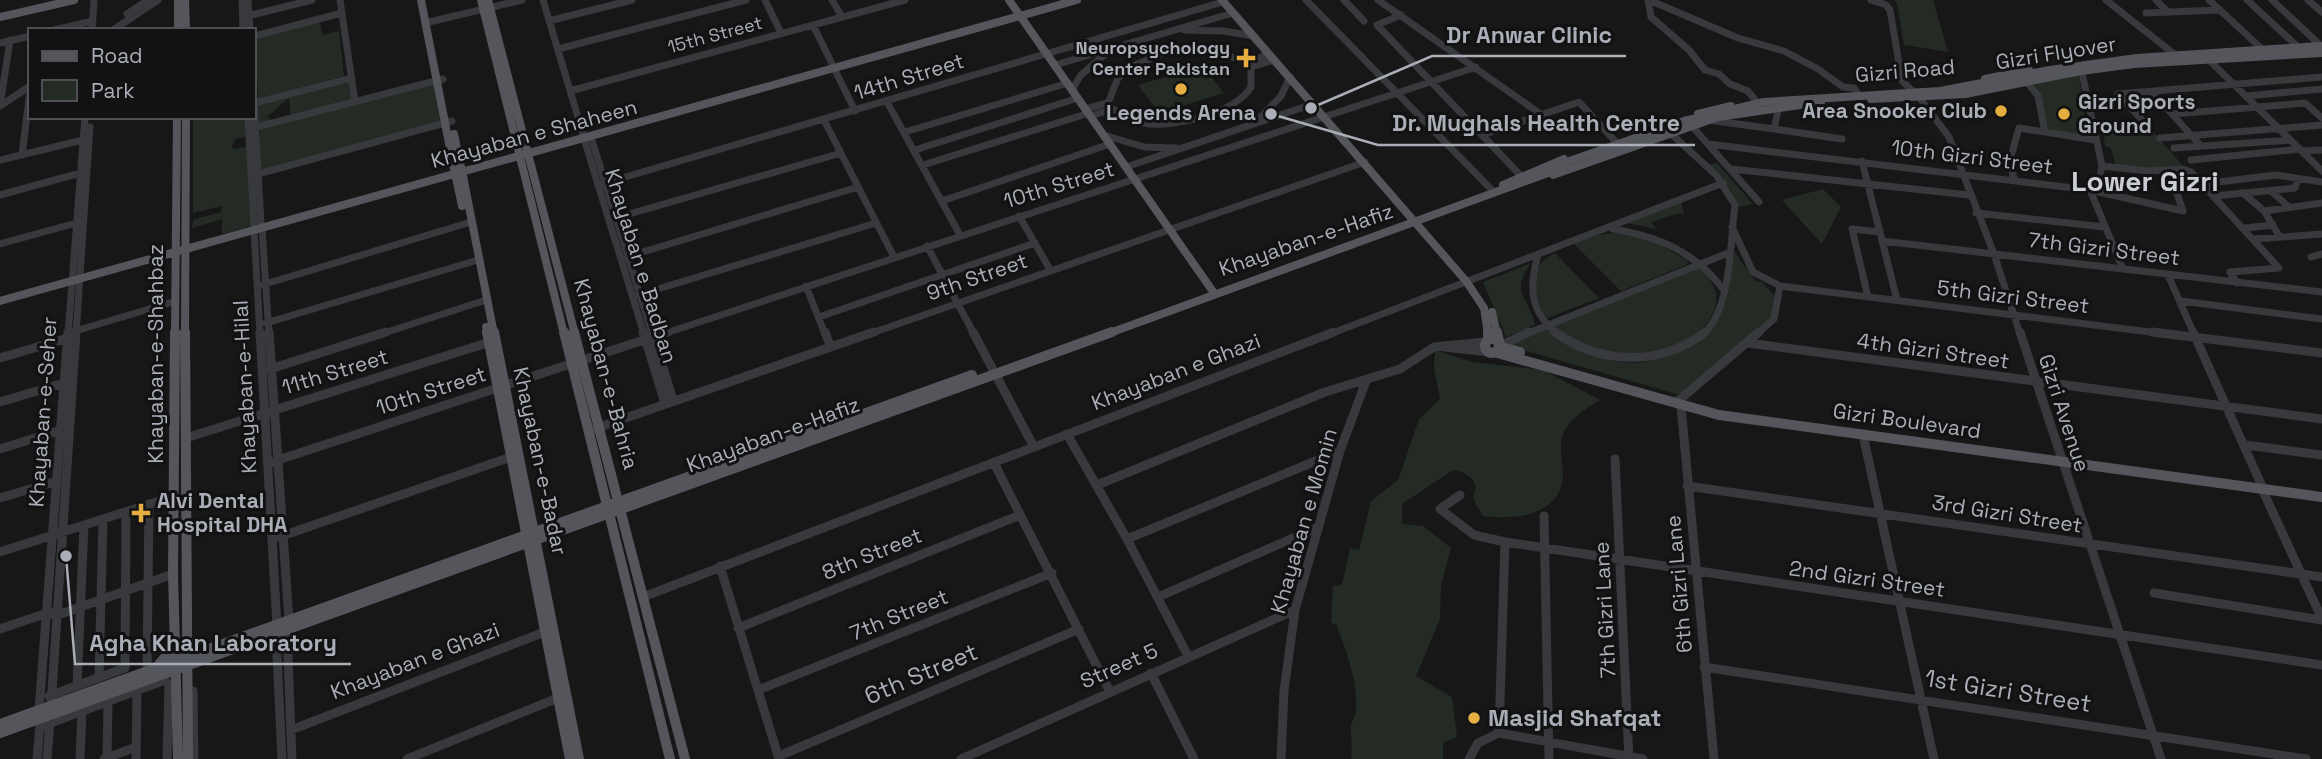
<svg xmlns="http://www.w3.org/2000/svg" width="2322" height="759" font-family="'Space Grotesk',sans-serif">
<rect width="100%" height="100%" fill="#171718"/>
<!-- green -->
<path fill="#232b24" d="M1894,0H1933L1948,52L1904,45L1897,4Z
M320,22L322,35L339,31L344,76L258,99L255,38Z
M1203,66L1224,93L1159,113L1138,85Z
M2079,75L2087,137L2046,131L2031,83Z
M350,82L353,101L291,118L289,98L267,117L271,119L257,127L256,105Z
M435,83L443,122L260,173V129Z
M193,117H245L247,136L235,139L232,147L234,149L249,146L252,226L222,234V219L192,228L193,220L221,212L222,206L193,213Z
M2102,123L2146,124L2187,170L2116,166L2111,148L2105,146Z
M1717,163L1753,204L1736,208L1732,192L1709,165Z
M1823,189L1841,207L1822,244L1782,200Z
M1681,201L1684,216L1680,213L1651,222L1656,229L1627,223Z
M1614,233L1651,240L1689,261L1686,265L1621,291L1573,243L1598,235Z
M1732,252L1736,253C1741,265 1751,270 1755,281L1762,282L1775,296L1772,318L1680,395L1516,348L1510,343L1544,327C1572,350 1620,372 1656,359C1665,356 1673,350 1681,346C1711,331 1712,333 1722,302H1726Z
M1555,253L1599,298L1545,319C1536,294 1524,268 1555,253Z
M1531,263C1509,294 1529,296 1535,325L1506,337L1483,282Z
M1699,266C1706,275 1714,283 1716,294C1721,333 1659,358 1627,355C1599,352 1576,341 1552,326Z
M1435,350L1472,362L1543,370L1600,400C1584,410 1569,418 1562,437C1559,447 1563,464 1563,475C1561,516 1515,520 1483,516L1473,499L1476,486C1470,474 1465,473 1453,470L1402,504V524L1423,526L1451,548L1441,586L1440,619L1416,676L1452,697L1457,737L1443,743V759H1351C1353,748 1350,733 1351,726C1352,720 1356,716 1356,710C1358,681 1346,650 1336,624L1331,623L1333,586L1342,585L1350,548L1359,550L1371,501L1398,480L1419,419L1440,399L1434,367Z"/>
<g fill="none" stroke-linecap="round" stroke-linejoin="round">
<!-- minor-far1 -->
<path stroke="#38393d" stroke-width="7" d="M242,0L243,30
M248,0L250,30
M340,0L355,102
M543,0L583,134
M765,0L781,33
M832,0L842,17
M1306,0L1491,189
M1344,0L1364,21
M1378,0L1542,115
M1648,0L1651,17L1689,50L1705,70L1719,74L1730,84L1748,91L1756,101
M1649,0L1738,38L1784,51L1818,69L1843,87L1854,88L1857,93
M1871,0L1886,5L1890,10L1902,81L1919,97L1949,137L1994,254L2020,334
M2106,0L2179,58
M2156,0L2168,12
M2209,0L2261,48
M2247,0L2296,45
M2272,0L2319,44
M2308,0L2322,12
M2146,13L2220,10
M127,14L148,0
M1401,15L1377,25L1523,178
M243,17L312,0
M549,21L632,0
M425,23L522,0
M813,25L855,111
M54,30L93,21
M92,30L94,0
M113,30L158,0
M1184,30L1223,31L1254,36
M254,36L342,13
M0,43L30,36
M558,49L746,0
M2208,59L2322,171
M1055,65L1233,13
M2081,68L2102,166L2099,180L2090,190L2123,269
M2026,81L2038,96L2045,132
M570,91L905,0
M2152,92L2201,146
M2118,94L2322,77
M2118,94L2146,124
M1076,96L1073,88L1081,75L1109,51
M2246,96L2322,89
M254,100L261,224
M887,102L960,235
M254,103L352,78
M0,106L10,40
M0,106L30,86
M1085,109L1108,103L1118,78L1131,67L1163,53L1198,50L1216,52L1248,62L1269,54
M2173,114L2305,103L2322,118
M1090,116L1113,109C1123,115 1132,121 1143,123C1172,129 1235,113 1251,87V67L1274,60
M248,117L254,226
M824,120L894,257
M1708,120L1774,129L1779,106
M1257,121L1281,96L1290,77
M2092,123L2146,124
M1691,125L1759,202
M249,129L443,79
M1774,129L1842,139
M1668,131L1716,175L1735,205C1730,241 1732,309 1703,334
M905,132L1068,83
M1104,135L1144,147L1176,148
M1482,135L1579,102L1615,141
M591,137L652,334
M2160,138L2322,125
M584,139L644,334
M1708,144L2090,190L2183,211L2174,185L2165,171
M2174,148L2290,140
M915,150L1078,98
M2302,151L2322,150
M22,155L30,91
M0,160L83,140
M2191,160L2300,149
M1862,161L1897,300
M923,165L1089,113
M2102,166L2148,171L2183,169L2191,172L2279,268L2230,272L2237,283
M1126,167L1313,104
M1731,169L1969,195
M251,176L452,121
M2014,180L2010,160L2019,128L2095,140
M2202,184L2276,175L2322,182
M598,185L1223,2
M2271,191L2289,207
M2243,193L2264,211L2280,237
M0,195L84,172
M2214,196L2295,188L2298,179
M942,201L1110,144
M2264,211L2322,203
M1976,213L2105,227
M1019,216L1051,271
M612,219L841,153
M1732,227L1753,272L1780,286L2166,334
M262,228L269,334
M2245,228L2273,225
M1613,229C1659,237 1694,251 1723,289
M254,230L260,334
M2254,239L2322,234
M1882,241L2322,292
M0,244L80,222
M927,246L974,334
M1538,255C1529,286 1529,312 1558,334
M626,257L858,187
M2311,257L2322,254
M2168,275L2194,334
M262,285L471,222
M806,286L825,334
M638,295L876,223
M1868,297L1852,229L1880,232
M2181,301L2322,319
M819,317L1035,243
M266,323L478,260
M72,332L176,301
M68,334L85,117
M76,334L90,127
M381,334L486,300
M663,334L1476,67
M869,334L1365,162
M1330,334L1723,183
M1526,334L1728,253
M1757,334L1774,319L1780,286"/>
<!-- minor -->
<path stroke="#38393d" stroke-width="9" d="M260,332L277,625
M269,332L289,621
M643,332L665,403
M652,332L673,400
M825,332L830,345
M973,332L1034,447
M1555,332C1601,365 1660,367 1705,332
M2020,332L2161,759
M2152,332L2322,353
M2193,332L2261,484
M1748,343L2322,419
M1500,346L1529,332
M1444,347L1490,352
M0,358L68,338
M270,369L386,332
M1678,401L1759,332
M0,402L64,383
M1681,406L1714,759
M594,429L874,332
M1067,434L1127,539L1188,656
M1863,435L1934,759
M186,438L493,341
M2245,445L2322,455
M0,449L64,429
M1615,459L1629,759
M269,463L668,332
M994,463L1110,692
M1097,485L1325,392L1400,369L1434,347L1485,342
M1687,486L2322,577
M2262,489L2322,619
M1460,495L1440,509L1474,535L1505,542L2322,665
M0,498L57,481
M1544,516L1549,759
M279,537L511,457
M1127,539L1340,451
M0,552L175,496
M720,566L779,759
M2154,593L2322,620
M643,597L1334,332
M1158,597L1316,528
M55,616L173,574
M738,628L1020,515
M0,629L50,612
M287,630L292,759
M276,634L282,759
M1704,667L2306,759
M147,671L149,504
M1151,673L1194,759
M99,678L103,519
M77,686L84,525
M758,690L1052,573
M193,691L194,759
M49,696L125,668L126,512
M51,706L76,332
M39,710L68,332
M40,727L165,680
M291,730L547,631
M1499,733L1505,542
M1499,733L1643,759
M779,756L1079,629
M37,759L40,724
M47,759L50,721
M80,759L82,712
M104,759L136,747
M107,759L108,702
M136,759L137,692
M167,759L169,684
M407,759L558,698
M961,759L1295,610
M1281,759L1284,691L1295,610L1340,451L1366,381
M1469,759L1478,743L1499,733"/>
<!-- major-far1 -->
<path stroke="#54565c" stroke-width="8" d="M178,0V30
M185,0L186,30
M421,0L454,169
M481,0L564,334
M488,0L575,334
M1009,0L1214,293
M1222,0L1466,281L1484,308L1488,334
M0,17L74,0
M1985,79L2029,70
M1871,99L1965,94L2081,71L2134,64L2322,53
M1698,114L1731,106
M454,134L461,167
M462,171L494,334
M455,173L462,206
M1553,175L1718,117L1821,102
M1503,185L1564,159
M0,301L1077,0
M1492,312L1497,334
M486,327L487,334
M175,334L177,117
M185,334L186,117
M1107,334L1559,169"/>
<!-- major -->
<path stroke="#54565c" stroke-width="10" d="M175,332L173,574L178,759
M185,332L188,759
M487,332L570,759
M494,332L579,759
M564,332L670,759
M574,332L685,759
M1488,332V340
M1497,332L1500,345
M1485 346a7 7 0 1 1 14 0a7 7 0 1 1-14 0Z
M1501,347L1520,352
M1494,352L1719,415L2322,497
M156,668L176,644
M0,724L972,375
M0,733L1112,332"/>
<!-- major-bridge -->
<path stroke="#54565c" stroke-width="8" d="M1555,166L1684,121L1764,102L1940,91L2050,70L2137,58L2320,46"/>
</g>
<!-- markers -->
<g fill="#e6ad41" stroke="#121213" stroke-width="2.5">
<path d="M1242.5 47.5h7v7h7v7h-7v7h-7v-7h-7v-7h7z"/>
<circle cx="1181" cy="89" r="7"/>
<circle cx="2001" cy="111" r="7"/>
<circle cx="2064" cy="114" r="7"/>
<path d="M137.5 502.5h7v7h7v7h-7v7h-7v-7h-7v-7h7z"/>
<circle cx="1474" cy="718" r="7"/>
</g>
<g text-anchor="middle" stroke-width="6" stroke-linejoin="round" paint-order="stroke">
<!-- far-street labels -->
<g font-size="18" fill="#aaaeb7" stroke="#121213">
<text transform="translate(715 35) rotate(-15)" y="6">15th Street</text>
</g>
<!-- far-poi labels -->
<g font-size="18" font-weight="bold" fill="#aaaeb7" stroke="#121213" text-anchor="end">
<text x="1230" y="54">Neuropsychology<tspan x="1230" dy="21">Center Pakistan</tspan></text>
</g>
<!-- street labels -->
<g font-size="21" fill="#aaaeb7" stroke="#121213">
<text transform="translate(2056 53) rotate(-9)" y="7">Gizri Flyover</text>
<text transform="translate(1905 71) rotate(-5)" y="7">Gizri Road</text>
<text transform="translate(909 77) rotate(-17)" y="7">14th Street</text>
<text transform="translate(534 134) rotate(-15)" y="7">Khayaban e Shaheen</text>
<text transform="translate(1972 157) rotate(7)" y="7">10th Gizri Street</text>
<text transform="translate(1059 185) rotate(-17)" y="7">10th Street</text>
<text transform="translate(1306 240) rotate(-19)" y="7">Khayaban-e-Hafiz</text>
<text transform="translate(2104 249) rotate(7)" y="7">7th Gizri Street</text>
<text transform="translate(641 266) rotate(73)" y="7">Khayaban e Badban</text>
<text transform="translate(977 277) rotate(-19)" y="7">9th Street</text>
<text transform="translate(2013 297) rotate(7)" y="7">5th Gizri Street</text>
<text transform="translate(1933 351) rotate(8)" y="7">4th Gizri Street</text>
<text transform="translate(156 354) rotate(-90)" y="7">Khayaban-e-Shahbaz</text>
<text transform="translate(335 372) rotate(-17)" y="7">11th Street</text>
<text transform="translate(1176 372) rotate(-21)" y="7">Khayaban e Ghazi</text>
<text transform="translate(606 374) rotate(75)" y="7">Khayaban-e-Bahria</text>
<text transform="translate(245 387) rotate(-93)" y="7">Khayaban-e-Hilal</text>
<text transform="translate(431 391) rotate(-18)" y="7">10th Street</text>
<text transform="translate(43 412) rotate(-86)" y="7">Khayaban-e-Seher</text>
<text transform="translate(2064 413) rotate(72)" y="7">Gizri Avenue</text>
<text transform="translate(1907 421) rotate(8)" y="7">Gizri Boulevard</text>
<text transform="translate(773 435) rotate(-20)" y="7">Khayaban-e-Hafiz</text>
<text transform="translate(540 461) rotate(78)" y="7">Khayaban-e-Badar</text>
<text transform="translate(2007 514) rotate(9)" y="7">3rd Gizri Street</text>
<text transform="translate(1304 521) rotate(-74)" y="7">Khayaban e Momin</text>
<text transform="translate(872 554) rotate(-22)" y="7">8th Street</text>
<text transform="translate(1867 579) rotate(8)" y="7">2nd Gizri Street</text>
<text transform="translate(1679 584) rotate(-95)" y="7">6th Gizri Lane</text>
<text transform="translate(1605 610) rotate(-93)" y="7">7th Gizri Lane</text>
<text transform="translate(899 615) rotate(-22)" y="7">7th Street</text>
<text transform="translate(415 661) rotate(-21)" y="7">Khayaban e Ghazi</text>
<text transform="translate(1119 666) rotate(-24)" y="7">Street 5</text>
</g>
<!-- poi labels -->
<g font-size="21" font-weight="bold" fill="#aaaeb7" stroke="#121213" text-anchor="start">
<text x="2078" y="109">Gizri Sports<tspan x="2078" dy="24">Ground</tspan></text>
<text x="1987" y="118" text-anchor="end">Area Snooker Club</text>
<text x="1181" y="120" text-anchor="middle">Legends Arena</text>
<text x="157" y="508">Alvi Dental<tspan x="157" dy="24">Hospital DHA</tspan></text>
</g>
<!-- near-street labels -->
<g font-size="24" fill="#aaaeb7" stroke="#121213">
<text transform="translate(921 674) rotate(-23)" y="8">6th Street</text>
<text transform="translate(2008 691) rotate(9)" y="8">1st Gizri Street</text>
</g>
<!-- near-poi labels -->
<g font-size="24" font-weight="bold" fill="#aaaeb7" stroke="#121213" text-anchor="start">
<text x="1488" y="726">Masjid Shafqat</text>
</g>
<!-- district labels -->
<g font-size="28" font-weight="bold" fill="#cacdd4" stroke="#121213">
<text x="2145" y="191">Lower Gizri</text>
</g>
</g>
<!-- callouts -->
<path fill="none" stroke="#aaaeb7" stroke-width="2.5" d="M1311 108L1432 56H1626M1271 114L1378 145H1695M66 556L75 664H351"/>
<g fill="#aaaeb7" stroke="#121213" stroke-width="2.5">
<circle cx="1311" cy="108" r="7"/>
<circle cx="1271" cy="114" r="7"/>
<circle cx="66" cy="556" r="7"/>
</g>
<g font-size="23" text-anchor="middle" font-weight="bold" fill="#aaaeb7" stroke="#121213" stroke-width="6" stroke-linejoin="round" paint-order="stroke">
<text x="1529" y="43">Dr Anwar Clinic</text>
<text x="1536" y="131">Dr. Mughals Health Centre</text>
<text x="213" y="651">Agha Khan Laboratory</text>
</g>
<!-- legend -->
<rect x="28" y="28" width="228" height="91" fill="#121213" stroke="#4f5055" stroke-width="2"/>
<rect x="42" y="51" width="35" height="10" fill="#54565c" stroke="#4f5055" stroke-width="2"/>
<text x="91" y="63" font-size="21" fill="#aaaeb7">Road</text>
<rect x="42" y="80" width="35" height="21" fill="#232b24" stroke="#4f5055" stroke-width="2"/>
<text x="91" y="98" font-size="21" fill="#aaaeb7">Park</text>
</svg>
